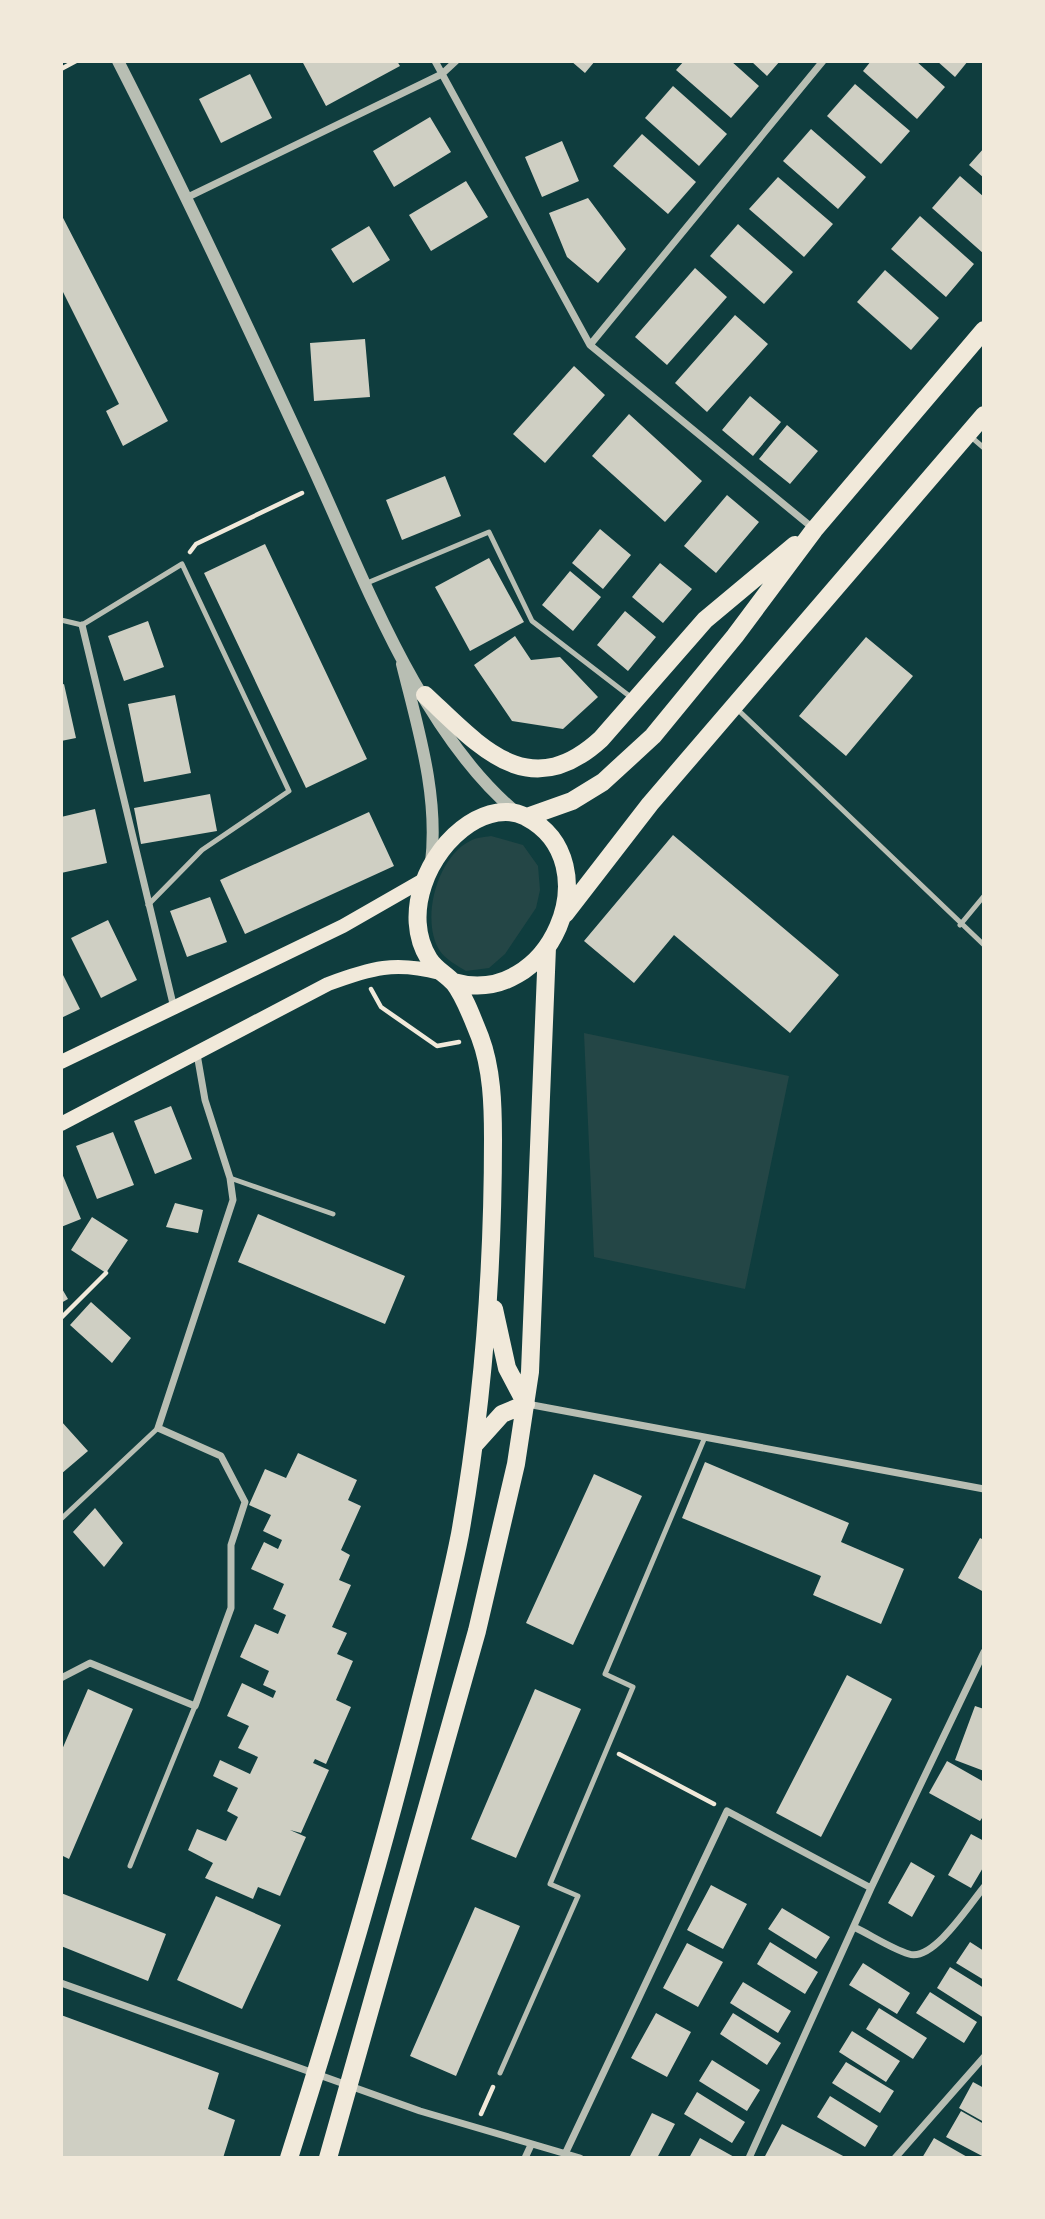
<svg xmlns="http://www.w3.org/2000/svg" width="1045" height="2219" font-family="'Roboto Condensed',sans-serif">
<rect width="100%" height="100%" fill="#0f3d3e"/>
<!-- green -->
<path fill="#244646" d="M491,836L523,845L538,866L540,890L536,908L505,954L489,968L466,971C458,966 445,959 440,951C420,921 437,857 470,841C475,838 484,837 491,836Z
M584,1033L789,1076L745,1289L594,1257Z"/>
<!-- building -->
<path fill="#cfcfc3" d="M302,61H397L400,66L326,106Z
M571,61H595L585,73Z
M684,61H731L759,86L731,118L676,70Z
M751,61H780L767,76Z
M871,61H916L945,87L917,119L863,71Z
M937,61H968L955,77Z
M250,74L272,118L221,143L199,99Z
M855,84L910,131L881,164L827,116Z
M673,86L727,134L699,166L645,118Z
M430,117L451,152L394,187L373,151Z
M811,129L866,177L838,209L783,161Z
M642,134L696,182L668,214L613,166Z
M562,141L579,181L542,197L525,157Z
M984,148V178L969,165Z
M960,176L984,197V254L932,208Z
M778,177L833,224L804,257L749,209Z
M466,181L488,217L431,251L409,215Z
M588,198L626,249L598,283L567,257L549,213Z
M61,214L168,421L123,446L106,411L119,404L61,288Z
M920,216L974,264L946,297L891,249Z
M738,224L793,272L764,304L710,256Z
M369,226L390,260L353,283L331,249Z
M695,268L727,297L667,365L635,337Z
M885,270L939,318L911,350L857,302Z
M735,315L768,344L707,412L675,383Z
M365,339L370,397L314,401L310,343Z
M574,366L605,395L545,463L513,434Z
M750,396L781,422L753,456L722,430Z
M629,414L702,481L665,522L592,456Z
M787,425L818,451L790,484L759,459Z
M445,476L461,516L402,540L386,500Z
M727,495L759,522L716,573L684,546Z
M600,529L631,555L603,589L572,563Z
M265,544L367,759L306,788L204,573Z
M489,558L524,622L470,651L435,587Z
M660,563L692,589L663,623L632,597Z
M570,571L601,597L573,631L542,605Z
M625,611L656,637L628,671L597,645Z
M148,621L164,667L124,681L108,636Z
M515,636L531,660L560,657L598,697L563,729L512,721L474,665Z
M866,637L913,676L846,756L799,716Z
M64,684L76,738L61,741V685Z
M175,695L191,773L144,782L128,704Z
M210,794L217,831L141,844L134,808Z
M95,809L107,863L61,873V817Z
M369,812L394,866L245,934L220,880Z
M673,835L839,975L790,1033L674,935L634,983L584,941Z
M210,897L227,942L187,957L170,911Z
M108,920L137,980L101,998L71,938Z
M61,971L80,1009L61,1018Z
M171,1106L192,1159L155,1174L134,1121Z
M113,1132L134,1185L97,1199L76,1146Z
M61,1171L81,1219L61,1227Z
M175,1203L203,1210L198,1233L166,1227Z
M258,1214L405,1276L385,1324L238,1262Z
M92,1217L128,1240L106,1273L71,1250Z
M61,1287L68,1299L61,1303Z
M91,1302L131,1338L112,1363L70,1325Z
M61,1421L88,1451L61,1474Z
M298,1453L357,1480L348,1500L361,1506L341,1550L350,1555L339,1580L351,1585L332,1627L347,1633L337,1654L353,1661L336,1700L351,1707L326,1764L315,1759L313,1763L329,1770L301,1833L290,1830L306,1837L280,1896L258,1887L253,1899L205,1878L213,1863L188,1850L197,1829L226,1841L238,1817L227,1811L238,1788L213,1776L220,1760L250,1774L258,1757L238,1748L249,1726L227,1716L242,1683L273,1698L276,1691L263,1685L269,1671L240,1657L255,1624L278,1634L286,1615L273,1609L284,1584L251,1569L264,1542L278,1549L282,1540L263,1531L271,1515L249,1505L265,1469L286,1478Z
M705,1462L849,1523L841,1542L904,1569L881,1624L813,1595L821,1576L682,1518Z
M594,1474L642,1496L573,1645L526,1623Z
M95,1508L123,1543L104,1567L73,1532Z
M980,1538L984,1540V1592L958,1578Z
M847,1675L892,1699L821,1837L776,1813Z
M88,1689L133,1709L69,1859L61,1855V1752Z
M535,1689L581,1709L516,1858L471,1839Z
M975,1706L984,1709V1771L955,1760Z
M947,1761L984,1782V1815L980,1821L929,1793Z
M971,1834L984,1841V1866L971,1888L948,1875Z
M911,1862L935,1876L912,1917L888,1903Z
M711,1885L747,1904L723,1949L687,1930Z
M61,1893L166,1934L148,1981L61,1946Z
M216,1896L281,1925L242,2009L177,1980Z
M475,1907L520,1926L456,2076L410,2056Z
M782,1908L830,1937L816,1959L768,1929Z
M770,1942L818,1972L805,1994L757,1964Z
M970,1942L984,1951V1980L956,1963Z
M687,1943L723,1962L698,2007L663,1988Z
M863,1963L910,1993L897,2014L849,1985Z
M950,1967L984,1988V2018L937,1988Z
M743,1982L791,2011L778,2033L730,2003Z
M930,1992L977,2022L964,2043L916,2013Z
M879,2008L927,2038L913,2059L866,2029Z
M656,2013L691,2032L667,2077L631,2058Z
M733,2013L781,2043L767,2065L720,2034Z
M61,2015L219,2073L208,2109L235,2120L223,2158H61Z
M852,2031L900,2061L886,2082L839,2052Z
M712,2060L760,2090L747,2111L699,2081Z
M846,2062L894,2091L880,2113L832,2083Z
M973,2082L984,2088V2122L959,2108Z
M697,2092L745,2122L732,2143L684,2114Z
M830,2096L878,2126L865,2147L817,2117Z
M961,2111L984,2124V2157L946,2137Z
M652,2113L675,2124L657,2158H629Z
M782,2124L847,2158H764Z
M700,2138L736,2158H689Z
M934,2138L969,2158H922Z"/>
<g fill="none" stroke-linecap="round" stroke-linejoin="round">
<!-- path -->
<path stroke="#f1e9da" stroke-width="4.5" d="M61,69L76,61
M190,552L196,544L302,493
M371,989L381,1007L437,1046L459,1042
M61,1318L106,1273
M619,1754L714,1804
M481,2114L493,2087"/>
<!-- service -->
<path stroke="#b8beb3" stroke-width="5" d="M970,436L984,448
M367,583L489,532L532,621L632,698
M61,620L82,625L182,564L289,791L202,850L148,905
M736,708L984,945
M960,925L984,896
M230,1178L333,1214
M61,1519L158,1428
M130,1866L195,1706
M500,2073L578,1896L550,1884L633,1687L605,1674L705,1437"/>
<!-- minor -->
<path stroke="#b8beb3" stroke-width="7" d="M435,61L590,345L814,529
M188,197L442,74L456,61
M590,345L823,61
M82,625L174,1008
M527,1404L984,1489
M61,1678L90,1663L195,1706L231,1608V1545L245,1502L221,1456L158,1428L233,1200L230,1178L205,1100L197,1054
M854,1927C871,1935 890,1948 909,1954C933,1962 970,1904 984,1887
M61,1983L420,2111L580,2158
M566,2152L727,1811L871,1888
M525,2158L531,2145
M749,2158L871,1888L984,1652
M895,2158L984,2057"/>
<!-- tertiary -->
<path stroke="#b8beb3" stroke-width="12" d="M118,61C185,192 247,325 309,459C362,573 419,732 517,813
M402,664C418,729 439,795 431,863"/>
<!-- secondary -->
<path stroke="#f1e9da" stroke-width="14" d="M61,1062L343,926L425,879
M61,1124L328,984C371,968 395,961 440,973"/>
<!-- primary -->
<path stroke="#f1e9da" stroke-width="18" d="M425,695C479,745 528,806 601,739L705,620L795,545
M527,817L572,801L603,782L653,736L735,636L814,530L984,330
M565,914L650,804L984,415
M494,1309L507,1368L526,1404
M475,1444L502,1414L526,1404
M289,2158C337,2007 382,1856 420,1702C434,1646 449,1590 460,1534C483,1404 493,1271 493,1139C493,1105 492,1069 480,1037C473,1020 465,997 454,983C446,974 436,970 429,959C401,914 428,851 469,824C486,813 508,807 526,817C612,862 550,1010 453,982
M328,2158L477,1631L516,1464L530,1372L547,947"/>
</g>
<!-- border -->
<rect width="1045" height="2219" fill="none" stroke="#f1e9da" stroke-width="126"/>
</svg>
